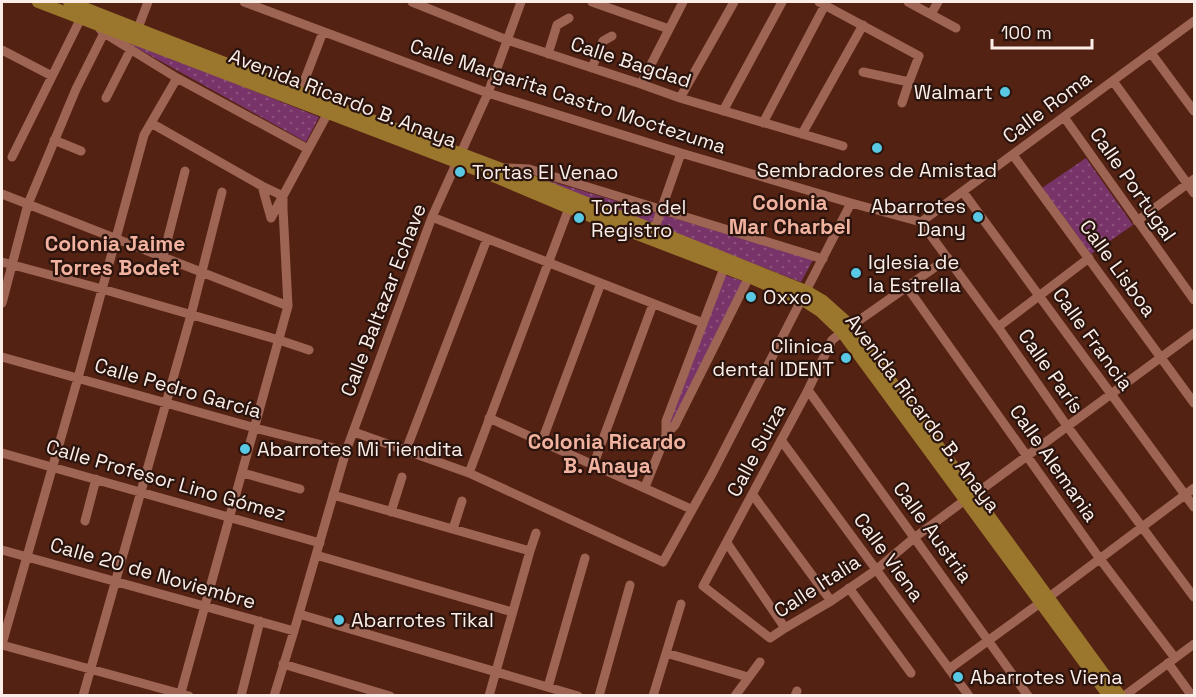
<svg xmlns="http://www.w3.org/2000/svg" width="1196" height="697" font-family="'Space Grotesk',sans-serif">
<defs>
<pattern id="grass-dots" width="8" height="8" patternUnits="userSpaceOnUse" patternTransform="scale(1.5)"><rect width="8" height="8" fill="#783468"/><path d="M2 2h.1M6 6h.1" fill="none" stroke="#8c527e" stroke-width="1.8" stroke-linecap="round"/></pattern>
</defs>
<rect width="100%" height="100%" fill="#542213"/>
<!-- grass -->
<path fill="url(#grass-dots)" d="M110,33L319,117L306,142Z
M1086,158L1133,225L1091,254L1042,188Z
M543,179L813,260L801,282L541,182Z
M725,275L745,282L672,424L669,425Z"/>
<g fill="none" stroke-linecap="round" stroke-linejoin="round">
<!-- minor -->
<path stroke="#9e6554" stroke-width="9" d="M244,2L488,93L681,153L851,203L921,222L998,327L1067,426L1194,597
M412,2L507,40L641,84L680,98L843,146
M592,2L669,29
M819,2L919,56L909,82L902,103
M908,2L956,28
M931,14L938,2
M138,28L148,2
M100,29L104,33L177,78L308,149
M2,50L52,76
M1151,53L1194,111
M548,54L557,25L569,18
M592,68L603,41L612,36
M863,72L909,82
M1113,81L1194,193
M641,84L683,2
M300,92L323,32
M106,98L131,49
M680,98L734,2
M723,111L782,2
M1064,117L1194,300
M151,123L262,186L283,196V209L288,306L180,696
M763,123L825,5
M802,134L863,25
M54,140L81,151
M1013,155L1194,403
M12,157L81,18
M506,168L529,169L823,259
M262,186L271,218
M963,192L1194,507
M2,194L288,306
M432,217L703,323
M271,218L330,109
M1137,221L1194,179
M921,222L1194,21
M652,236L681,153
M163,257L185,171
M2,262L102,289L279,340L309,350
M907,287L1100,559L1175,658
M2,303L28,204L76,89L104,33
M851,326L948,258
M998,327L1089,258
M842,332L832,340L808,390L703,586L770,638L785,628L831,601L876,570L914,538L965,500
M2,357L255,428L346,451
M808,390L1028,696
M489,418L691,509
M354,432L469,473L663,562L712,474L851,203
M666,435L675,425L749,277
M781,440L969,696
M542,441L601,283
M406,450L487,239
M2,453L320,543
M593,466L653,304
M243,473L300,489
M469,473L569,208
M645,487L666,435V421L724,268
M333,495L530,551
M753,495L831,601
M974,495L1194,333
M391,512L402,477
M85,521L96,479
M453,529L462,501
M727,543L785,628
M2,550L294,631
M316,555L512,612
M849,588L911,673
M1049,597L1194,488
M299,614L578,696
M2,644L78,378L144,135L177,78
M2,645L189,696
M666,653L748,677
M1168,663L1192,696
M283,664L390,696
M949,669L1040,603
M548,687L585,558
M83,696L191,315L222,192
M241,696L260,621
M274,696L294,631L346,451L432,217L488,93L521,2
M489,696L530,551L536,533
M599,696L630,585
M653,696L681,604
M735,696L760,662
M795,696L797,691
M1124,696L1194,644"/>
<!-- major -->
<path stroke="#9a772c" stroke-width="12" d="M38,2L498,178L569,208L749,277L803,300L820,311L842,332L1109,696
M69,2L332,105L502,169L806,291L823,301L851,326L1120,696"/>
</g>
<!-- markers -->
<g fill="#59c8e5" stroke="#2a140d" stroke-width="2">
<circle cx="1005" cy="92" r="6"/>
<circle cx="877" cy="148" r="6"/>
<circle cx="460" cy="172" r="6"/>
<circle cx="978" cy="217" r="6"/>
<circle cx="579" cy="218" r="6"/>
<circle cx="856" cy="273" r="6"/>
<circle cx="751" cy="297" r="6"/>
<circle cx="846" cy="358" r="6"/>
<circle cx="245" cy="449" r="6"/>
<circle cx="339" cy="620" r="6"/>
<circle cx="958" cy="677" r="6"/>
</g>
<g text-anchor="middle" stroke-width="4.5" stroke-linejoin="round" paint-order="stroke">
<!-- street labels -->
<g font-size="20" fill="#fbeee9" stroke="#2a140d">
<text transform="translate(631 62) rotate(18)" y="7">Calle Bagdad</text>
<text transform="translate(568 96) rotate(18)" y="7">Calle Margarita Castro Moctezuma</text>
<text transform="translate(343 98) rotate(21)" y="7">Avenida Ricardo B. Anaya</text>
<text transform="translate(1047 107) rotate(-37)" y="7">Calle Roma</text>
<text transform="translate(1133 184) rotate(55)" y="7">Calle Portugal</text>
<text transform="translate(1118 268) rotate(54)" y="7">Calle Lisboa</text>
<text transform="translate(383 300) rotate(-69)" y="7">Calle Baltazar Echave</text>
<text transform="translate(1093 339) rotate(54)" y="7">Calle Francia</text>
<text transform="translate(1051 371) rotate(55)" y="7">Calle París</text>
<text transform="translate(178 388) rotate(16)" y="7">Calle Pedro García</text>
<text transform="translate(923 413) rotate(53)" y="7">Avenida Ricardo B. Anaya</text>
<text transform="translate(756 450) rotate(-62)" y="7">Calle Suiza</text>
<text transform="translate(1054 463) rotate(55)" y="7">Calle Alemania</text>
<text transform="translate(166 480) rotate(16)" y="7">Calle Profesor Lino Gómez</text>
<text transform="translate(933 532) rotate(54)" y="7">Calle Austria</text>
<text transform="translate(889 557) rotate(54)" y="7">Calle Viena</text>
<text transform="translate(153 573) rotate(16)" y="7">Calle 20 de Noviembre</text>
<text transform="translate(817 586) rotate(-33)" y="7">Calle Italia</text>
</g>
<!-- poi labels -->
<g font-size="20" fill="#fbeee9" stroke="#2a140d" text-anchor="start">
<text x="993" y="99" text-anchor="end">Walmart</text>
<text x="877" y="177" text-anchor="middle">Sembradores de Amistad</text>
<text x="472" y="179">Tortas El Venao</text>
<text x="966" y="213" text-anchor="end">Abarrotes<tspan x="966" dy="23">Dany</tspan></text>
<text x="591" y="214">Tortas del<tspan x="591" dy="23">Registro</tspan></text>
<text x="868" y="269">Iglesia de<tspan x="868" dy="23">la Estrella</tspan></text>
<text x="763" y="304">Oxxo</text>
<text x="834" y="353" text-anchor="end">Clinica<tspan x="834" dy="23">dental IDENT</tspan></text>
<text x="257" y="456">Abarrotes Mi Tiendita</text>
<text x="351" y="627">Abarrotes Tikal</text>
<text x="970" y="684">Abarrotes Viena</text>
</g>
<!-- neighbourhood labels -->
<g font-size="21" font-weight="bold" fill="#f1b29f" stroke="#2a140d">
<text x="790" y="210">Colonia<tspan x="790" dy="24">Mar Charbel</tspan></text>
<text x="115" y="251">Colonia Jaime<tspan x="115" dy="24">Torres Bodet</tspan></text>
<text x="607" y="449">Colonia Ricardo<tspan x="607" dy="24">B. Anaya</tspan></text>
</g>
</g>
<!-- border -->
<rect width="1196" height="697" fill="none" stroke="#fbeee9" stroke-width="6"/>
<!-- scale -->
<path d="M992 39v9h100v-9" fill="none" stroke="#fbeee9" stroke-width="3"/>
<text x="1001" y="39" font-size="18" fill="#fbeee9" stroke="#2a140d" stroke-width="4.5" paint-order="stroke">100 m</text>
</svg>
